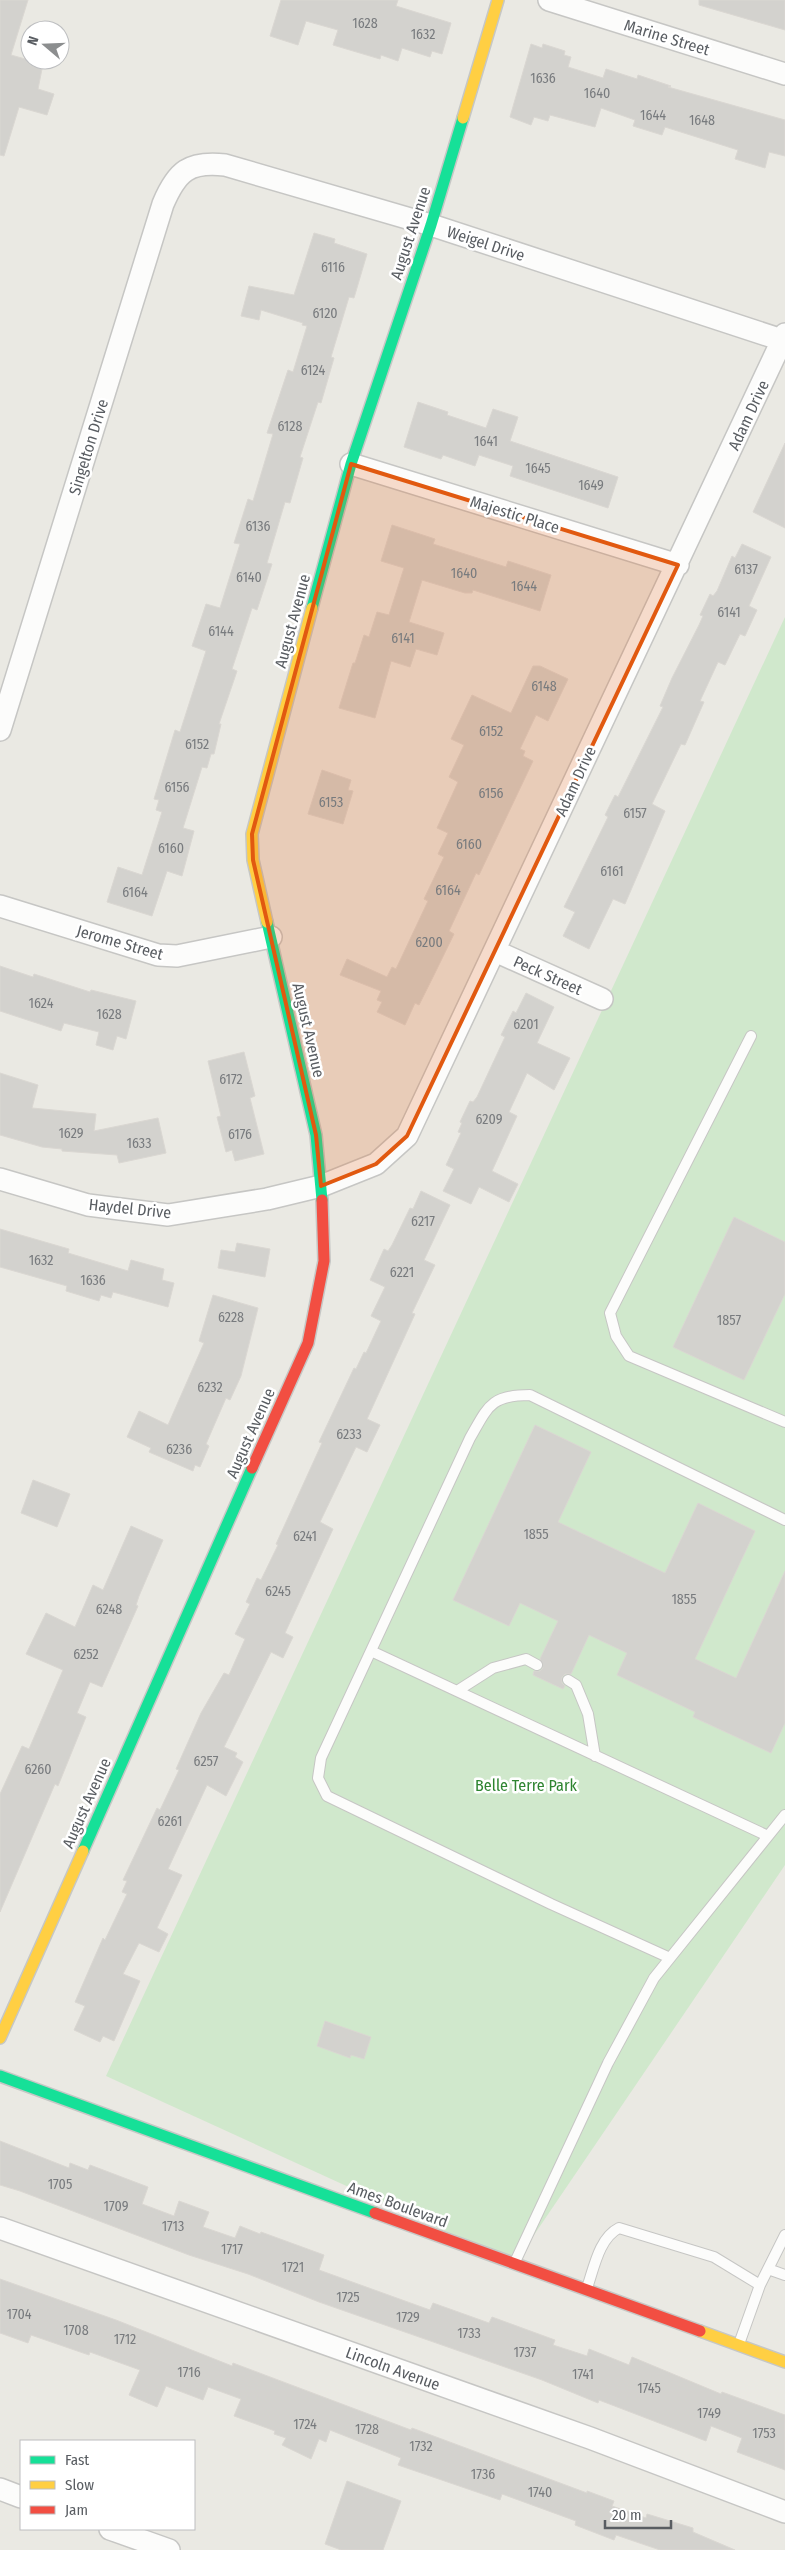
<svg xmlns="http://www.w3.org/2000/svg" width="785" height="2550" font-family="'Fira Sans Condensed',sans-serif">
<rect width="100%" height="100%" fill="#eae9e3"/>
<!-- green -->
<path fill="#d0e8cc" d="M785,617V1865L515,2263L106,2076Z"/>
<!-- building -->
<path fill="#d3d2ce" stroke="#dad7d2" d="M0,0H28L11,55L43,64L38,89L54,94L47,115L19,107L4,156L0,155Z
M281,0H398L396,6L451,23L442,54L432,51L430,57L402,48L398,61L381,55L380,59L333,45L338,30L306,21L298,45L270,36Z
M699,0H785V30L699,5Z
M531,44L542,48L543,44L565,51L564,55L571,57L568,67L603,78L606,69L637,79L638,75L671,86L668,87L785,120V156L769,152L765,168L735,159L738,150L665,127L662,135L633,126L635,120L601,108L595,127L550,115L548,121L534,117L531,125L510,117Z
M314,233L335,239L334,243L367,254L354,298L349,297L331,357L334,358L321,403L318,402L300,457L303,458L290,503L285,502L267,563L272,564L257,610L252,608L232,669L237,671L219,724H221L214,754H211L207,768L202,767L183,828L194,831L182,876L167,871L152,916L107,902L118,867L142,875L162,812L156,810L159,800L154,799L175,730L180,732L206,651L192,646L206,604L220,608L240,544L234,543L248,499L253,501L273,434L267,433L288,370L293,372L307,326L302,325L303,323L261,310L259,320L241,316L249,286L294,295Z
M418,402L448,412L447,415L486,428L493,409L518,417L510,441L618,477L608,508L510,476L513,466L479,455L475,466L443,455L441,459L404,447Z
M785,443V528L753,512Z
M392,525L435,539L433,544L506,567L508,561L551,575L540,611L473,590L472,593H465L422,580L409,622L444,633L437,655L416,649L410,667L391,661L375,718L339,708L353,663H355L364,635L369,637L377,612L389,615L404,568L381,561Z
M742,544L771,557L749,606L757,610L745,636L740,634L725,665L718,662L700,701L704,702L685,745L681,744L652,804L665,811L625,904L613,899L589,949L563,936L575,912L564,907L608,817L605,815L615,795L618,797L663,707L660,706L672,678L699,625L703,616L700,615L710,594L713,596L717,591L732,556L735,558Z
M533,666H540L568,679L548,721L536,715L520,749L525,751L523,756L533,761L479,875L476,873L449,931L454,934L434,975L419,1005L415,1003L405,1025L377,1012L382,1002L377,1000L381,991L340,975L347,959L387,977L392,967L396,969L428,901L424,899L444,857L438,854L448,833L437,828L458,782L449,777L464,745L451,739L472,695L511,713Z
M322,770L351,780L348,790L353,791L343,824L308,814Z
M0,966L33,977L34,974L90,992L91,990L136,1001L126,1039L117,1036L113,1050L96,1045L99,1032L64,1023L61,1031L0,1011Z
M526,993L554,1007L537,1043L570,1058L554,1090L527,1073L509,1112L517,1116L492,1171L518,1184L509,1202L479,1187L471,1204L443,1191L454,1169L446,1165L461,1133L458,1132L462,1123L460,1122L470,1101L473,1102L477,1097L505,1037L501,1035L513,1011L516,1013Z
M244,1052L255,1096L250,1098L264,1154L235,1161L232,1150L226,1152L217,1117L221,1116L208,1061Z
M0,1073L38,1085L32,1108L96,1114L94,1131L158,1118L166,1153L119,1163L117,1155L62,1151V1149L42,1147L0,1135Z
M421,1191L450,1205L424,1260L435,1265L412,1313L415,1314L367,1419L380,1425L367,1452L356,1447L320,1522L333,1529L285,1633L293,1637L283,1658L271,1652L224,1747L237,1753L235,1757L243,1762L226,1796L207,1785L168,1869L182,1875L157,1928L168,1934L159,1952L139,1943L123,1974L140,1981L114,2041L103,2036L100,2042L74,2030L85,2006L75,2002L103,1938L105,1940L127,1894L122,1892L127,1881L123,1880L157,1808L160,1810L179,1770L176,1769L201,1713L224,1673L229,1675L245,1639L235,1634L250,1604L246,1602L257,1578L261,1580L278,1545L276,1544L322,1443L319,1442L354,1368L356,1369L364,1352L366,1353L381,1321L371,1316L385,1287L370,1280L384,1249L388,1251L392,1245L410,1208L413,1209Z
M734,1217L785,1242V1294L744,1380L673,1347Z
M0,1229L69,1249L68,1253L128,1271L131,1260L164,1269L162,1280L174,1283L168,1307L113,1292L111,1298L101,1295L99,1301L66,1291L67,1286L0,1267Z
M237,1243L270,1249L265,1277L218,1268L221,1250L235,1252Z
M213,1295L258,1308L241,1376L230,1400L226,1398L206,1444L209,1446L200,1467L195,1465L193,1471L149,1452L151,1448L127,1437L139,1411L168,1425L204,1343L199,1341Z
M535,1425L591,1452L558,1522L665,1573L698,1503L755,1531L695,1659L736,1678L785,1571V1723L771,1753L693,1717L695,1712L617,1675L627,1653L589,1635L571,1674H565L562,1677V1683L565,1686L563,1689L533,1675L534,1671H540L543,1668L540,1659L558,1621L520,1603L509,1626L453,1600Z
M33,1480L70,1494L57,1527L21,1513Z
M131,1526L163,1540L139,1596L136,1605L138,1606L102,1687L90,1682L77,1713L86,1717L58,1786L55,1784L0,1912V1794L22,1746L29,1749L63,1670L26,1654L46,1613L75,1627L93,1585L103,1590Z
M325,2021L371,2037L364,2059L351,2055L350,2058L317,2046Z
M0,2141L69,2168L70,2163L88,2170L90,2165L148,2187L142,2204L174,2216L179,2201L209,2212L203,2227L235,2238L240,2226L260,2234L261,2232L324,2255L319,2270L430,2310L433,2303L489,2323L492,2317L555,2340L553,2345L587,2356L589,2349L629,2365L632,2357L721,2394L722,2392L785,2415V2470L737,2452L742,2438L711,2426L706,2441L599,2400L598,2403L542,2380L319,2302L248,2274L189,2255L20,2191L0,2185Z
M0,2279L116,2320L232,2366L233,2363L411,2430L412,2428L587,2493V2491L614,2501L612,2506L646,2518L647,2514L693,2528V2532L735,2550H660L616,2535L614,2540L575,2525L576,2521L502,2494L500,2500L398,2465L401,2458L330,2430L326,2442L319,2439L311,2459L282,2445L286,2438L274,2434L275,2431L234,2416L241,2399L208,2387L203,2400L166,2386L157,2407L129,2395L140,2370L90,2352L89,2355L31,2335L28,2343L0,2333Z
M347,2481L401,2501L383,2550H341L325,2544Z"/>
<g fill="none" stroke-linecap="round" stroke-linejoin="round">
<defs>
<path id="lane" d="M751,1036L610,1313L616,1336L629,1356L785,1422
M371,1651L768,1836
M568,1680L576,1685L588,1714L595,1756
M457,1691L493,1668L526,1659L537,1665
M670,1958L551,1904L327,1796L318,1778L321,1758L470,1438C488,1407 490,1395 530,1395L785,1520
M515,2262L608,2063L654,1978L785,1815
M768,2269L785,2275
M760,2285L785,2235
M587,2288C594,2268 599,2238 619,2228L714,2257L760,2285L739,2344"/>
<path id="street" d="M549,0L785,74
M351,464L678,565
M0,730L163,204C177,171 189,161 225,165L431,225L782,340
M0,906L158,955L177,956L271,937
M495,951L602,999
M0,1179L88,1205L168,1215L267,1199L321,1186L376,1164L407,1136L785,334
M0,2228L590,2438L785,2512
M0,2489L21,2497
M110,2529L169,2550"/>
<path id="fast" d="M312,608L351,464L431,225L463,118
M267,922L316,1135L322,1200
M83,1851L252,1468
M0,2076L375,2213"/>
<path id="slow" d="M463,118L498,0
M267,922L253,860L252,834L312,608
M0,2038L83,1851
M700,2331L785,2362"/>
<path id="jam" d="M252,1468L308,1343L324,1261L322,1200
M375,2213L700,2331"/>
</defs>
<!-- lane casing -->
<use href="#lane" stroke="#c6c6c4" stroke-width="12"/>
<!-- street casing -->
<use href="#street" stroke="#c6c6c4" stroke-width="24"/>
<!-- fast casing -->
<use href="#fast" stroke="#c6c7c5" stroke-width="14"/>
<!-- slow casing -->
<use href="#slow" stroke="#c6c7c5" stroke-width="14"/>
<!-- jam casing -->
<use href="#jam" stroke="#c6c7c5" stroke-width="14"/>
<!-- lane -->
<use href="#lane" stroke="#fcfcfb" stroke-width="10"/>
<!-- street -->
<use href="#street" stroke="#fcfcfb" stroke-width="21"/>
<!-- fast -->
<use href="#fast" stroke="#16e098" stroke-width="11"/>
<!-- slow -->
<use href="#slow" stroke="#ffcf43" stroke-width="11"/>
<!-- jam -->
<use href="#jam" stroke="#f24e42" stroke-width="11"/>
</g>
<!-- marked area -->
<path fill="#e15910" fill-opacity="0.2" stroke="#e15910" stroke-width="4" stroke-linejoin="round" d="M351,464L678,565L407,1136L376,1164L321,1186L316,1135L253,860L252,834Z"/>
<g text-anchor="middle" stroke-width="5" stroke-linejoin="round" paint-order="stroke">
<!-- number labels -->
<g font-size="14" fill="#787b7e">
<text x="365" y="28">1628</text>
<text x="423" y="39">1632</text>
<text x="543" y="83">1636</text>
<text x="597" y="98">1640</text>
<text x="653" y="120">1644</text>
<text x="702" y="125">1648</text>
<text x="333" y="272">6116</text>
<text x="325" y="318">6120</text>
<text x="313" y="375">6124</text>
<text x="290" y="431">6128</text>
<text x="486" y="446">1641</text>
<text x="538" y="473">1645</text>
<text x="591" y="490">1649</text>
<text x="258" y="531">6136</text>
<text x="746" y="574">6137</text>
<text x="464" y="578">1640</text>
<text x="249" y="582">6140</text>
<text x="524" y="591">1644</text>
<text x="729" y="617">6141</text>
<text x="221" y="636">6144</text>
<text x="403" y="643">6141</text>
<text x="544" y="691">6148</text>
<text x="491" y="736">6152</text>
<text x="197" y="749">6152</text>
<text x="177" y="792">6156</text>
<text x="491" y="798">6156</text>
<text x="331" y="807">6153</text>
<text x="635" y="818">6157</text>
<text x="469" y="849">6160</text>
<text x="171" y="853">6160</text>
<text x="612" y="876">6161</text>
<text x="448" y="895">6164</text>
<text x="135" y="897">6164</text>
<text x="429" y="947">6200</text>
<text x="41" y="1008">1624</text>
<text x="109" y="1019">1628</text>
<text x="526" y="1029">6201</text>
<text x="231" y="1084">6172</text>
<text x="489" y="1124">6209</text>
<text x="71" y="1138">1629</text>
<text x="240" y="1139">6176</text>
<text x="139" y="1148">1633</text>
<text x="423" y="1226">6217</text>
<text x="41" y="1265">1632</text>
<text x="402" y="1277">6221</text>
<text x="93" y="1285">1636</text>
<text x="231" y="1322">6228</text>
<text x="729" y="1325">1857</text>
<text x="210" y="1392">6232</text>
<text x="349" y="1439">6233</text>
<text x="179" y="1454">6236</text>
<text x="536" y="1539">1855</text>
<text x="305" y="1541">6241</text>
<text x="278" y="1596">6245</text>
<text x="684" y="1604">1855</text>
<text x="109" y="1614">6248</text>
<text x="86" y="1659">6252</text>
<text x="206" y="1766">6257</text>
<text x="38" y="1774">6260</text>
<text x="170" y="1826">6261</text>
<text x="60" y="2189">1705</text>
<text x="116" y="2211">1709</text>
<text x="173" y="2231">1713</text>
<text x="232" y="2254">1717</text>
<text x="293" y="2272">1721</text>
<text x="348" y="2302">1725</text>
<text x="19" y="2319">1704</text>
<text x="408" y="2322">1729</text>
<text x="76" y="2335">1708</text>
<text x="469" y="2338">1733</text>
<text x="125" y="2344">1712</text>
<text x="525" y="2357">1737</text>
<text x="189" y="2377">1716</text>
<text x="583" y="2379">1741</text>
<text x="649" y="2393">1745</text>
<text x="709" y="2418">1749</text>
<text x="305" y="2429">1724</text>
<text x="367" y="2434">1728</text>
<text x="764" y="2438">1753</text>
<text x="421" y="2451">1732</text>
<text x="483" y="2479">1736</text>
<text x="540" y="2497">1740</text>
</g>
<!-- street labels -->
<g font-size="16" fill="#595d62" stroke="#fff">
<text transform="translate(667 37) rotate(17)" y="6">Marine Street</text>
<text transform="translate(410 233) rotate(-72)" y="6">August Avenue</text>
<text transform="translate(486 243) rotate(18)" y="6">Weigel Drive</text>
<text transform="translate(748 415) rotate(-65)" y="6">Adam Drive</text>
<text transform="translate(88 447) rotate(-73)" y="6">Singelton Drive</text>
<text transform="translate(515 514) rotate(17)" y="6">Majestic Place</text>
<text transform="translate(292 621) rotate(-75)" y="6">August Avenue</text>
<text transform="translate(575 781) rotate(-65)" y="6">Adam Drive</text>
<text transform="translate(120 942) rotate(16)" y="6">Jerome Street</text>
<text transform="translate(548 975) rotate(24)" y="6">Peck Street</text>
<text transform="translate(309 1030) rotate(77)" y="6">August Avenue</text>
<text transform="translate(130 1208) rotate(6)" y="6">Haydel Drive</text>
<text transform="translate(250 1433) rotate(-66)" y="6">August Avenue</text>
<text transform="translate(86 1803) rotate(-66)" y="6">August Avenue</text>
<text transform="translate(398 2204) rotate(20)" y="6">Ames Boulevard</text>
<text transform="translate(393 2368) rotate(20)" y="6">Lincoln Avenue</text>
</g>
<!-- park labels -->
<g font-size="16" fill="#2e8430" stroke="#fff">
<text x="526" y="1791">Belle Terre Park</text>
</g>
</g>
<!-- legend -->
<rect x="20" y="2440" width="175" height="90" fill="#ffffff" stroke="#bdbec0"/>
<rect x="30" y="2456" width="25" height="8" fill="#16e098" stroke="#bdbec0"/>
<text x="65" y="2465" font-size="15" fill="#595d62">Fast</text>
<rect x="30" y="2481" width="25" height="8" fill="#ffcf43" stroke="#bdbec0"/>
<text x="65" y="2490" font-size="15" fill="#595d62">Slow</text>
<rect x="30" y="2506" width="25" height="8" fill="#f24e42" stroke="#bdbec0"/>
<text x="65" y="2515" font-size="15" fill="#595d62">Jam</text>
<!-- north arrow -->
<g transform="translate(45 45) rotate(289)"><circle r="24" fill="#ffffff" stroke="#bdbec0"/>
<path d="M0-4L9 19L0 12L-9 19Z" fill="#8c8e8f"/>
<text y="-8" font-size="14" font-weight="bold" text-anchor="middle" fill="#595d62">N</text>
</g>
<!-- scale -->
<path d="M605 2520v8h66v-8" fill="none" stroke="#595d62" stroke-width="2.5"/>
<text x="612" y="2520" font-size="15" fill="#595d62" stroke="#ffffff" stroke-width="4" paint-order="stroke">20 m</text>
</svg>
